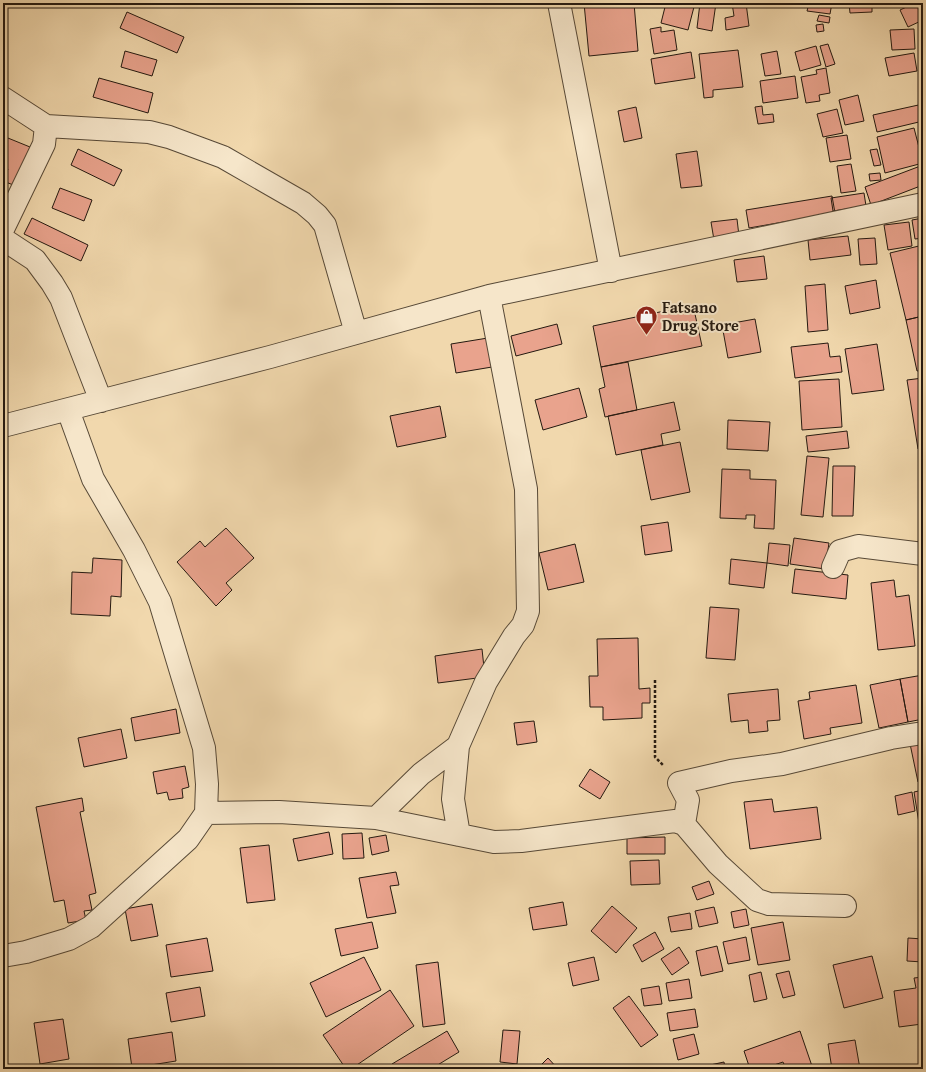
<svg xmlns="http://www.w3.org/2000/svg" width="926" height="1072" font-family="'Gentium Book Plus',serif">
<rect width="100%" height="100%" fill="#f1d8ad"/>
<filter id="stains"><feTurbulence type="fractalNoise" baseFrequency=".005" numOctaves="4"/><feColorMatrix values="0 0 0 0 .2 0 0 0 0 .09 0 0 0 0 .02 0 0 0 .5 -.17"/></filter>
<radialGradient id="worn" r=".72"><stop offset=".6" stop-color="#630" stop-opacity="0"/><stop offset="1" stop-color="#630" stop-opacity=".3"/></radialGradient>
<!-- building -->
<path fill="#e9a38d" stroke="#241910" d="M584,3H634L638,51L589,56Z
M666,3H695L688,30L661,23Z
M700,3H716L712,31L697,28Z
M732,3H746L749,26L726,30L725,18L734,16Z
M809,3H832L830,14L807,11Z
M849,3H872V12L850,13Z
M915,3H923V20L908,27L900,10Z
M127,12L184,37L177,53L120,28Z
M819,15L830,17L829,23L817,21Z
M823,24L824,31L817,32L816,25Z
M661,27V32L674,30L677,50L654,54L650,29Z
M914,29L915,49L892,50L890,30Z
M828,44L835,64L826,67L820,46Z
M816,46L821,65L800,71L795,52Z
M738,50L743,87L713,90V97L704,98L699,54Z
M125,51L157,60L152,76L121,67Z
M777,51L781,74L765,76L761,54Z
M691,52L695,78L655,84L651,59Z
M914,53L917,71L889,76L885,58Z
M826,68L830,93L819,95L820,101L806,103L801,77L817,74L816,70Z
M795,76L798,98L763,103L760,81Z
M99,78L153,93L148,113L93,97Z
M858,95L864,121L845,125L839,100Z
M923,104V121L877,132L873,115Z
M762,106L763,115L773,114L774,122L758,124L755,107Z
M636,107L642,138L624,142L618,111Z
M837,109L843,133L823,137L817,114Z
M914,128L923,163L885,173L877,137Z
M847,135L851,159L830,162L826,138Z
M3,136L30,147L16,186L3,181L8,169L3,167Z
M78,149L122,170L114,186L71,165Z
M877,149L881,165L874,166L870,150Z
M697,151L702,186L681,188L676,154Z
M851,164L856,191L841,193L837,166Z
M923,165V185L871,205L865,187Z
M880,173L881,180L870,181L869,174Z
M60,188L92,200L84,221L52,208Z
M864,193L866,206L833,211L831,198Z
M832,196L835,213L749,228L746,210Z
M32,218L88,245L81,261L24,234Z
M923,218V238L915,239L912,220Z
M737,219L739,236L714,240L711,222Z
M909,222L912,246L888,250L884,225Z
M848,236L851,255L810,260L808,240Z
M875,238L877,264L860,265L858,239Z
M923,245V316L906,320L890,253Z
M764,256L767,279L737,282L734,260Z
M876,280L880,308L850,314L845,286Z
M825,284L828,330L808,332L805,286Z
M693,305L702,346L601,367L593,326Z
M923,316V370L917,371L906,320Z
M755,319L761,352L728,358L722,325Z
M557,324L562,344L516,356L511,336Z
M494,337L498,366L456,373L451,344Z
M828,343L830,357L840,356L842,372L795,378L791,347Z
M877,344L884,390L852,394L845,349Z
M628,362L637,410L605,417L599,389L605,387L601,367Z
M923,378V448L918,449L907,380Z
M839,379L842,427L802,430L799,381Z
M579,388L587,417L543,430L535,400Z
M674,402L680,430L661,434L663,445L616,455L608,416Z
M440,406L446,437L397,447L390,416Z
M728,420L770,422L768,451L727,449Z
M847,431L849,448L808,452L806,436Z
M680,442L690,492L651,500L641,450Z
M807,456L829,458L823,517L801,515Z
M833,466H855L853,516H832Z
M722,469L750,470V479L776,480L774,529L754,528L755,515H746V519L720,518Z
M668,522L672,551L645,555L641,526Z
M226,528L254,558L226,583L232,590L216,606L177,562L200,541L205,547Z
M794,538L829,543L825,569L790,564Z
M769,543L790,545L788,566L767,563Z
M575,544L584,582L548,590L539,553Z
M93,558L122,560L121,597L111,596L110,616L71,614L72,572L92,573Z
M731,559L767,563L764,588L729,584Z
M795,569L848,575L846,599L792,593Z
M894,580L896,597L909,595L915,646L878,650L871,583Z
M710,607L739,609L735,660L706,658Z
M638,638L639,689L650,688V703H642V718L603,720V707H590L589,676H598L597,639Z
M482,649L485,677L438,683L435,656Z
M923,675V719L908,722L900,679Z
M900,679L908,722L879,728L870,685Z
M856,685L862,723L830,728L831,734L804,739L798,701L810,699L809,692Z
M778,689L780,720L767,721L768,731L749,733L748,720L731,722L728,694Z
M176,709L180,733L135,741L131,718Z
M534,721L537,742L517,745L514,723Z
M121,729L127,758L84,767L78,738Z
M923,736V781L918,782L909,739Z
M185,766L189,787L182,789L183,798L169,800L167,792L157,794L153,772Z
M590,769L610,782L600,799L579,786Z
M923,790V841L922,842L914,792Z
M912,792L915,811L898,815L895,796Z
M82,798L84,811L80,812L96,893L89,895L92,910L84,911L86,920L68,923L64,900L54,902L36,807Z
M772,799L774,812L817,807L821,839L750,849L744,802Z
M329,832L333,854L298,861L293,839Z
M362,833L364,858L343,859L342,834Z
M386,835L389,851L372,855L369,838Z
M665,837V854H627V838Z
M269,845L275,900L247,903L240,848Z
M659,860L660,884L631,885L630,861Z
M396,872L399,885L390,886L396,913L367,918L359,878Z
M709,881L714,894L697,900L692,887Z
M563,902L567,925L533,930L529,908Z
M152,904L158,936L131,941L125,909Z
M612,906L637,928L616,953L591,931Z
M714,907L718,923L699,927L695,911Z
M746,909L749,925L734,928L731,912Z
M690,913L692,929L671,932L668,917Z
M372,922L378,948L341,956L335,929Z
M783,922L790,960L758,965L751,928Z
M655,932L664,949L642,962L633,945Z
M746,937L750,960L728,964L723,942Z
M207,938L213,971L171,977L166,945Z
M908,938L923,939V962L907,961Z
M717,946L723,971L701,976L696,951Z
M679,947L689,963L672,975L661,959Z
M872,956L883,998L844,1008L833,965Z
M364,957L381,990L326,1017L310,983Z
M594,957L599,980L573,986L568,963Z
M438,962L445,1024L423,1027L416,965Z
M789,971L795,995L783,998L776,974Z
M761,972L767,999L754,1002L749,975Z
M923,977V1029L922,1024L899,1027L894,991L916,988L914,978Z
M689,979L692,998L669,1001L666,983Z
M659,986L662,1004L644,1006L641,989Z
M200,987L205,1016L171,1022L166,993Z
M390,990L414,1026L351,1069H346L323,1035Z
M629,996L658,1035L641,1047L613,1008Z
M695,1009L698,1027L670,1031L667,1013Z
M63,1019L69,1059L40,1064L34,1023Z
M503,1030L520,1031L517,1064L500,1062Z
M447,1031L459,1052L431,1069H395L392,1064Z
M800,1031L813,1069H786L783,1062L762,1069H750L744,1051Z
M172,1032L176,1061L132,1068L128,1039Z
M694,1034L699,1054L678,1060L673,1039Z
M855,1040L860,1069H832L828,1044Z
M548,1058L558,1069H537Z
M724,1062L725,1069H702L701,1067Z"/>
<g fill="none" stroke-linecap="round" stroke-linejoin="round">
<defs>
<path id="street" d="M559,3L611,271
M3,98L46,126L149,132L169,137L223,157L303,203L317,215L325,225L356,333
M3,229L44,144L46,126
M3,239L35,260L52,283L61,298L101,401
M3,426L270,357L489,296L923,204
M833,567L840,551L858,546L923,554
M458,746L453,799L459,835
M206,813L279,812L376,818L494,842L521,841L675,821L684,824L688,800L679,783L731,771L782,764L891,738L923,733
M376,818L421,774L458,746L486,682L514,636L523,625L528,611L526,489L489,296
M684,824L718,864L757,900L769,904L845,906
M3,956L26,952L69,939L91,927L188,839L206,813L207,784L204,748L160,602L134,550L93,479L68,410"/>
</defs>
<!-- street casing -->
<use href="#street" stroke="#574937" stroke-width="24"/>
<!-- path -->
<path stroke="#241910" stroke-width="2.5" stroke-dasharray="3 2" stroke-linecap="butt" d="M655,680V757L663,765"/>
<!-- street -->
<use href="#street" stroke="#f6e6ca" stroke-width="22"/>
</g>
<!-- icons -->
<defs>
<symbol id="shop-pin" viewBox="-11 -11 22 30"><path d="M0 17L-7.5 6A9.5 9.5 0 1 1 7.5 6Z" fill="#8f2418" stroke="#f6e6ca"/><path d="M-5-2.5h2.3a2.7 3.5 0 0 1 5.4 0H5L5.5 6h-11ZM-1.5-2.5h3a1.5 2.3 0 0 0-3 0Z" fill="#fff"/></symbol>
</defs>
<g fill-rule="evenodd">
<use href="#shop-pin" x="634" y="304" width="25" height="34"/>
</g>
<g text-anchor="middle" stroke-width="4" stroke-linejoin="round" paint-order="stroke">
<!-- poi labels -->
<g font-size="16" font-weight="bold" fill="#241910" stroke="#f6e6ca" text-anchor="start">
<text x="662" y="313">Fatsano<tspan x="662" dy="18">Drug Store</tspan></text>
</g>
</g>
<!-- margin -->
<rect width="926" height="1072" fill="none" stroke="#f1d8ad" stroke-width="16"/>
<rect x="4" y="4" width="918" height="1064" fill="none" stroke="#241910" stroke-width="2"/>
<rect x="8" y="8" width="910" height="1056" fill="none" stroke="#241910"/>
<rect width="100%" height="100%" filter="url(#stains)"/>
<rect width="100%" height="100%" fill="url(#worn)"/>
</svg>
